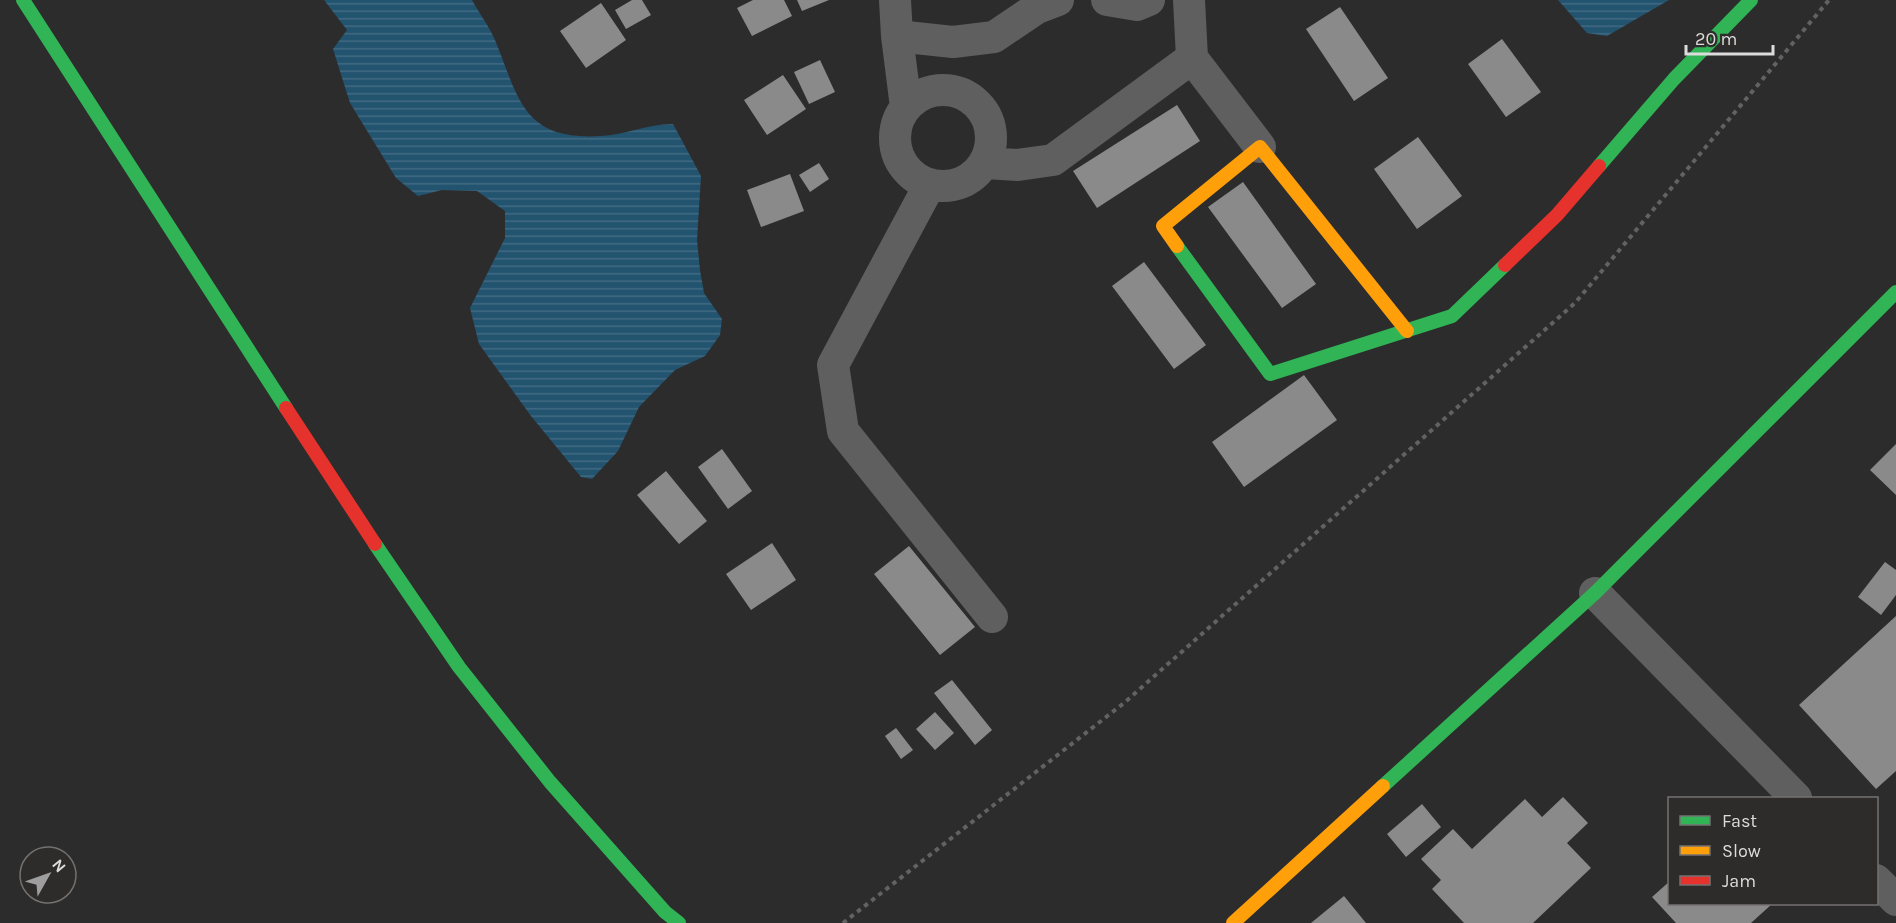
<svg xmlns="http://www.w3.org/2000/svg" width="1896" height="923" font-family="Karla,sans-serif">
<defs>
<pattern id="water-rules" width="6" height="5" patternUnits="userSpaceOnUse" patternTransform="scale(1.5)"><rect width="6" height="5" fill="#22536f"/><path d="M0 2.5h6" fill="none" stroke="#426b83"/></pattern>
</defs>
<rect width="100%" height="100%" fill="#2d2c2c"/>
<!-- water -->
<path fill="url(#water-rules)" d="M324,0H472C479,13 489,26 495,40C519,99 523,141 601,136C625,135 647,124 673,124L701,176L697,240L700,270L704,293L722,319L720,335L705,356L675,370L639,407L618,451L592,479L581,477L531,416L479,344L470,308L505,238V211L477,191L442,190L418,196L396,178L350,103L333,49L347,30Z
M1558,0H1669L1607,36L1587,33Z"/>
<!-- building -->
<path fill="#8b8a8a" d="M632,0H642L651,15L626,29L615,10Z
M753,0H784L792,16L752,36L737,8Z
M797,0H829L802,11Z
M601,3L626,40L586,68L560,31Z
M1340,7L1388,78L1354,101L1306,29Z
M1502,39L1541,92L1506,117L1468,64Z
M820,60L835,92L809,104L794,72Z
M783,75L806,109L767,135L744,100Z
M1177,105L1200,141L1097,208L1073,171Z
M1418,137L1462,196L1417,229L1374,169Z
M819,163L829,179L810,192L799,175Z
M790,174L804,211L761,227L747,190Z
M1243,182L1316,284L1282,308L1208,207Z
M1144,262L1206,345L1174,369L1112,286Z
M1304,375L1337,420L1244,487L1212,442Z
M1896,444V495L1870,470Z
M722,449L752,491L728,509L698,467Z
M666,471L707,521L679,544L637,495Z
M772,543L796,580L751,610L726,574Z
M909,546L975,627L940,655L874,574Z
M1885,562L1896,570V595L1881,615L1858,597Z
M1896,616V771L1876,789L1799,705Z
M952,680L992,730L975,745L934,693Z
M935,712L954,733L935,750L916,729Z
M896,728L913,750L901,759L885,736Z
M1563,797L1588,823L1567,843L1591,868L1533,923H1464L1432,889L1441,880L1421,859L1453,829L1472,849L1525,799L1542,817Z
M1422,804L1441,827L1406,857L1387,834Z
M1670,881V904H1772L1751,923H1676L1652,897Z
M1344,896L1366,923H1311Z"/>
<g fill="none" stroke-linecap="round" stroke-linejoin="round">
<!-- path -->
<path stroke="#626262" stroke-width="4" stroke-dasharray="4.5 4.5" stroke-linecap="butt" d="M843,923L1124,703L1575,303L1829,0"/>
<!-- street -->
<path stroke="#605f5f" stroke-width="32" d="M895,0L897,36
M1107,0L1137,5L1149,0
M1189,0L1192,58L1260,147
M895 138a48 48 0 1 1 96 0a48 48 0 1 1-96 0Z
M906,107L897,36L953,42L994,37L1037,8L1058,0
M985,163L1018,165L1053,160L1192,58
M930,184L833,365L843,431L992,617
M1595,593L1796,798
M1876,880L1896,900"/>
<!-- fast -->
<path stroke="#30b455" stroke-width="14" d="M23,0L286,408
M1599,166L1674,79L1751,0
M1177,246L1270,374L1452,316L1505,265
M375,544L459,667L550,782L665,912L679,923
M1383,786L1595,593L1896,292"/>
<!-- slow -->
<path stroke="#ff9f0a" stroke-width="14" d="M1177,246L1163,226L1260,147L1407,331
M1233,923L1383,786"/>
<!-- jam -->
<path stroke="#e5322d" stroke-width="14" d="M1505,265L1557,215L1599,166
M286,408L375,544"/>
</g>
<!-- legend -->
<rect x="1668" y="797" width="210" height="108" fill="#2e2b2b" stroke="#747171" stroke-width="1.5"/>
<rect x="1680" y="816" width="30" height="9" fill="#30b455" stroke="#747171" stroke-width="1.5"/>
<text x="1722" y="827" font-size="18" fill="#dddbdb">Fast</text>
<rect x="1680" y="846" width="30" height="9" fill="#ff9f0a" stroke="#747171" stroke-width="1.5"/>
<text x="1722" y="857" font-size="18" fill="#dddbdb">Slow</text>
<rect x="1680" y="876" width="30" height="9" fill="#e5322d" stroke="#747171" stroke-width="1.5"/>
<text x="1722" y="887" font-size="18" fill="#dddbdb">Jam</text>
<!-- north arrow -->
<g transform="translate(48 875) rotate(50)"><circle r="28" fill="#2e2b2b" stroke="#747171" stroke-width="1.5"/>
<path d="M0-4.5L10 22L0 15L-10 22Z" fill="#9f9e9e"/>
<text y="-9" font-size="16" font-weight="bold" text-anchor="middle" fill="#dddbdb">N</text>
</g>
<!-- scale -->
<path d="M1686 45v9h87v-9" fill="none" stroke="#dddbdb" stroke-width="3"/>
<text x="1695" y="45" font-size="18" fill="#dddbdb" stroke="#2e2b2b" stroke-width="4.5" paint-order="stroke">20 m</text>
</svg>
